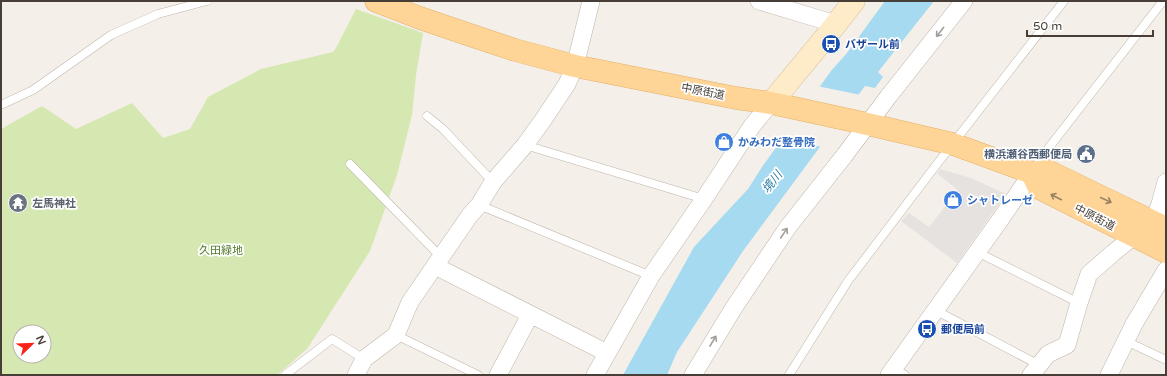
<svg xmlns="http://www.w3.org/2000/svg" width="1167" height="376" font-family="'Varela Round','Noto Sans JP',sans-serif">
<rect width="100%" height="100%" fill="#f4efe8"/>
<!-- green -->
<path fill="#d5e8b1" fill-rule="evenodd" d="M356,9L423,33L416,75L412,115L397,175L370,251L307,349L277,375H1V129L42,106L76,129L132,103L163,138L190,129L208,97L261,69L333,52L336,48ZM20,332H44V356H20Z"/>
<!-- parking -->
<path fill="#e5e2e0" d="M940,169L971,178L1006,194L957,263L901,221L909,213L929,227L958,190L938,174Z"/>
<!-- water -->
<path fill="#a5daf0" d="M885,1H934L878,72L883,77L875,88L865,86L743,251L677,352L667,375H623L694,247L748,189L762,167L831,71L847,53Z"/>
<!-- pier -->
<path fill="#f4efe8" d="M817,86L861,95L822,147L780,139Z"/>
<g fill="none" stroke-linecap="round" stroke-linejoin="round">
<defs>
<path id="lane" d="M1,105L33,90L111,35L158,14L207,1
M427,116L443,129L493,182
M525,145L704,199
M350,164L441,257
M1033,170L1044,154L1054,141L1163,1
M479,205L651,276
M977,252L1079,303
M935,310L1039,365
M396,335L478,375
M1126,341L1166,360
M894,369L905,375
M285,375L332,339L364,359
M789,375L848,281L937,164L1064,1"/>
<path id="street" d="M759,1L836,24
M1153,222L1160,204L1166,182
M435,266L607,353
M356,375L364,359L396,335L410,302L470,215L479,205L493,182L525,145L543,120L567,84L575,66L591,1
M498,375L530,315
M595,375L651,276L704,199L752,126L771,103
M693,375L733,309L788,227L844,156L888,97L964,1
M889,375L1000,220L1032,173
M1031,375L1048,354L1067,345L1079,303L1089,274L1113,253L1134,236
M1109,375L1134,324L1166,270"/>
<path id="secondary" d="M771,103L829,33L854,1"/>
<path id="primary" d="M376,1L420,18L470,35L515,50L575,66L736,98L771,103L863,123L953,144L1032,173L1048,171L1093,193L1166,228
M1032,173L1039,188L1166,252"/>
</defs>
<!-- lane casing -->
<use href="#lane" stroke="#bfb6ab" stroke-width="9"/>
<!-- street casing -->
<use href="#street" stroke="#bfb6ab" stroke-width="18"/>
<!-- secondary casing -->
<use href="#secondary" stroke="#d4bd98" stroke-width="23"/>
<!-- primary casing -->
<use href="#primary" stroke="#e3b067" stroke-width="23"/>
<!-- lane -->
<use href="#lane" stroke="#fff" stroke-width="8"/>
<!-- street -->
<use href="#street" stroke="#fff" stroke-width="17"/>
<!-- secondary -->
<use href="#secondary" stroke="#feebc8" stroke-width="22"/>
<!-- primary -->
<use href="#primary" stroke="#fed597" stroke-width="22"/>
</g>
<!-- one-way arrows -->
<defs><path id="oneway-shaft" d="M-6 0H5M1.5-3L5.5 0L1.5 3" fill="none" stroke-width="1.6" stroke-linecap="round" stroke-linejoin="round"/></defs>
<g stroke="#a39f9b">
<use href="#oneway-shaft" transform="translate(940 32) rotate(128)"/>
<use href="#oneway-shaft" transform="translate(784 233) rotate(-56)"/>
<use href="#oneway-shaft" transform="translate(713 341) rotate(-59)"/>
</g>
<g stroke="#998262">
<use href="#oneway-shaft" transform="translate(1056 197) rotate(-153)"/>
<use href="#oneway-shaft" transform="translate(1106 200) rotate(25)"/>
</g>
<!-- icons -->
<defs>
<symbol id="bus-disc" viewBox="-11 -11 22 22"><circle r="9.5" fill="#1a4fb4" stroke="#fff"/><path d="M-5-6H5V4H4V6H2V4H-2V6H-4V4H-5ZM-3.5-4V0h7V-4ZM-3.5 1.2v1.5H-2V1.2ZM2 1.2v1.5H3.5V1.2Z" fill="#fff"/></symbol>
<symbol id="shop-disc" viewBox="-11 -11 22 22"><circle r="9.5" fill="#3f7fe0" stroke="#fff"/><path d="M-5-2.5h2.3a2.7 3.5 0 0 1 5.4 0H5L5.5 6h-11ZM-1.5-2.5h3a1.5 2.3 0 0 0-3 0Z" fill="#fff"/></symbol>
<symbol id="civic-disc" viewBox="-11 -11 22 22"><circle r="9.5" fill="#5c6f8a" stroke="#fff"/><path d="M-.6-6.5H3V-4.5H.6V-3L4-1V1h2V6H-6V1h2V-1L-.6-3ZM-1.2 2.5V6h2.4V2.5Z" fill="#fff"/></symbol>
<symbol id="temple-disc" viewBox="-11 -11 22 22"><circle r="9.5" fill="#6b7280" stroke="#fff"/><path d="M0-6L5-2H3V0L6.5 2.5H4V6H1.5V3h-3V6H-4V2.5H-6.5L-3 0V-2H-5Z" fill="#fff"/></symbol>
</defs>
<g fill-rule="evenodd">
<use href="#bus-disc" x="820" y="33" width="22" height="22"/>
<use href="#shop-disc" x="713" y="131" width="22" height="22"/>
<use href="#civic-disc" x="1075" y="143" width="22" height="22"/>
<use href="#shop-disc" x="942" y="189" width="22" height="22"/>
<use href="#temple-disc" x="7" y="192" width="22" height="22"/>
<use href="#bus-disc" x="916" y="318" width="22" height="22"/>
</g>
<g text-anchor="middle" stroke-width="3.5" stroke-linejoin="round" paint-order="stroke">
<!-- transit labels -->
<g font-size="11" font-weight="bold" fill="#164399" stroke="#fff" text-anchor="start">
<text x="845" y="48">バザール前</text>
<text x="941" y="333">郵便局前</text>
</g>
<!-- street labels -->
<g font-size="11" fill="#473f37" stroke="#fff">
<text transform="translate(703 91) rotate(11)" y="4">中原街道</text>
<text transform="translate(1095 217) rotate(27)" y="4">中原街道</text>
</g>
<!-- shop labels -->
<g font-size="11" font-weight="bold" fill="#366cbe" stroke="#fff" text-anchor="start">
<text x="738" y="146">かみわだ整骨院</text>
<text x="967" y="204">シャトレーゼ</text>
</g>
<!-- service labels -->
<g font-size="11" font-weight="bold" fill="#4e5e75" stroke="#fff" text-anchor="end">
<text x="1072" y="158">横浜瀬谷西郵便局</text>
</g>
<!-- worship labels -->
<g font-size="11" font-weight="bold" fill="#5b616d" stroke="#fff" text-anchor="start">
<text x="32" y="207">左馬神社</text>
</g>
<!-- park labels -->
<g font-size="11" fill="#51792a" stroke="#fff">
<text x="221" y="254">久田緑地</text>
</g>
<!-- water labels -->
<g font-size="12" font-style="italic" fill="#2d7ea3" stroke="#fff">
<text transform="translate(772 182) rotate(-52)" y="4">境川</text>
</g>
</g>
<!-- border -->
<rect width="1167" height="376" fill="none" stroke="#473f37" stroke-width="4"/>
<!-- north arrow -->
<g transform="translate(32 344) rotate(67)"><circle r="19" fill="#ffffff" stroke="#b5b2af"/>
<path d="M0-3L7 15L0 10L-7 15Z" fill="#f9231a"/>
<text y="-6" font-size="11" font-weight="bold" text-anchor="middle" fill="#473f37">N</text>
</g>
<!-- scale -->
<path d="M1027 30v6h126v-6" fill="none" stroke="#473f37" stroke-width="2"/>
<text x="1033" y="30" font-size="12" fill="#473f37" stroke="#ffffff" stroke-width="3" paint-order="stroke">50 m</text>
</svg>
